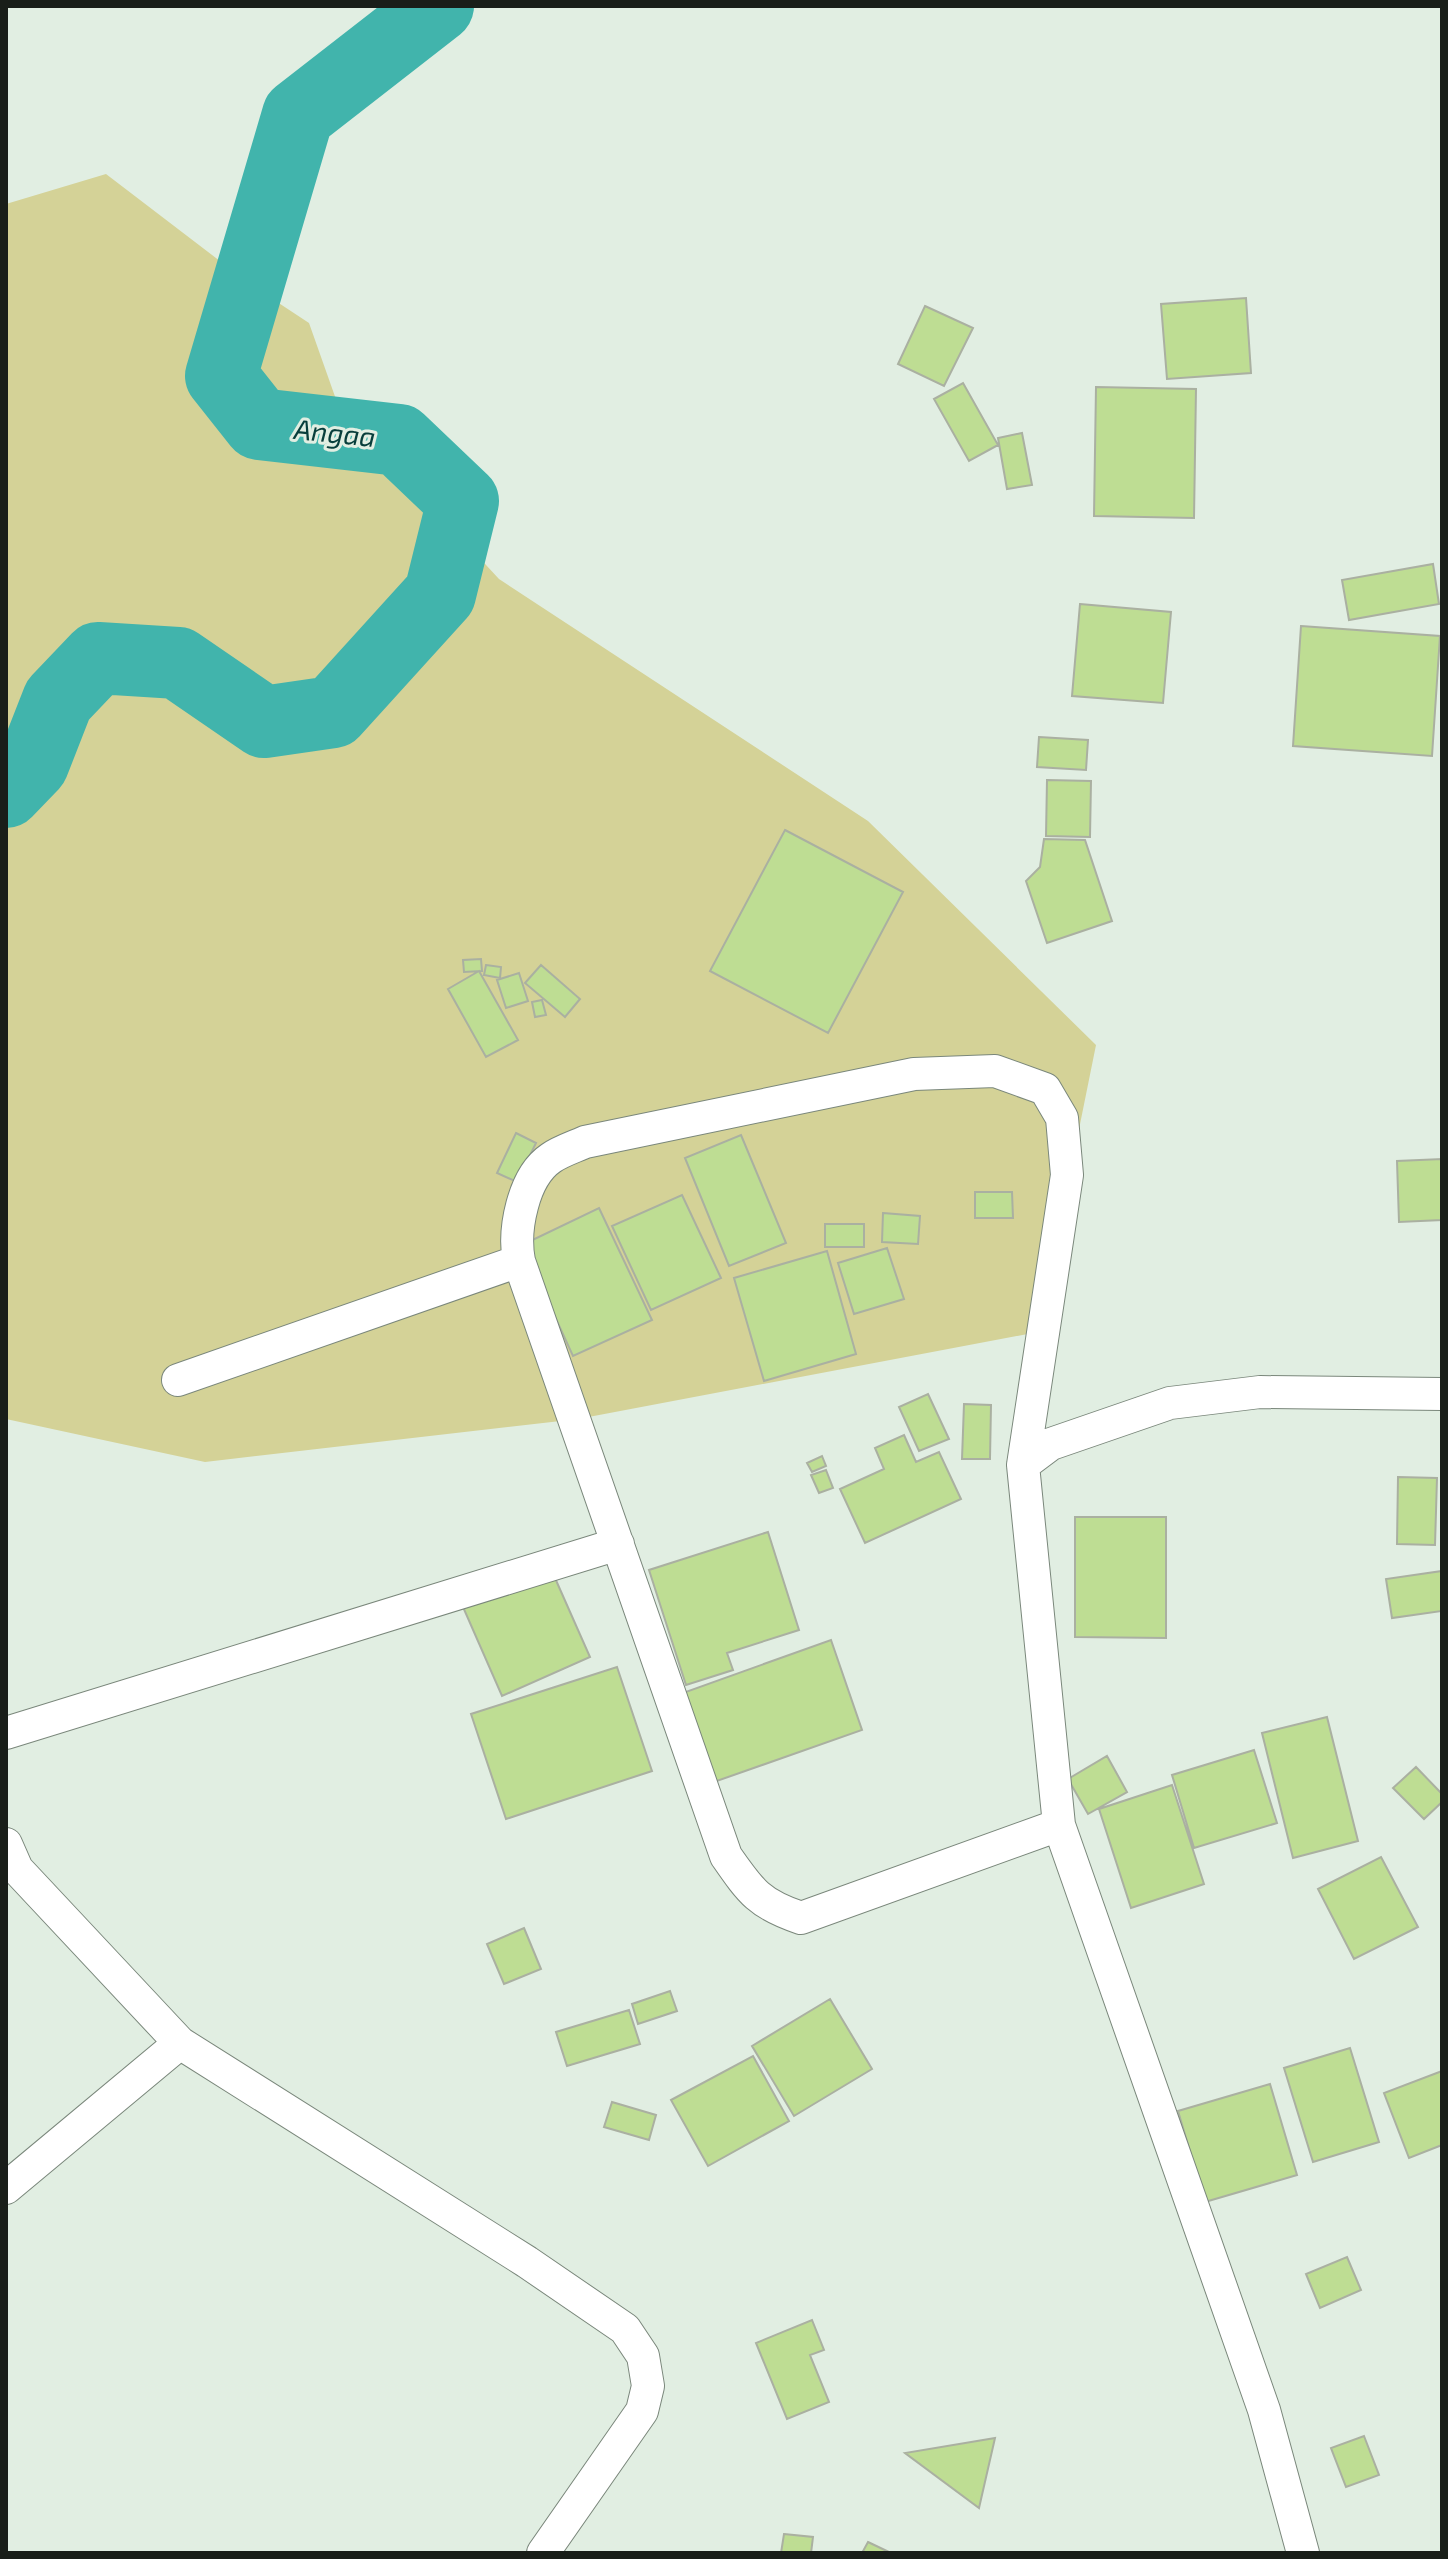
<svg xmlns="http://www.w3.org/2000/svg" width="1448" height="2559" font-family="'Exo 2',sans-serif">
<rect width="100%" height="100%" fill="#e1eee2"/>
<!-- green -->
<path fill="#d4d297" d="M106,174L250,284L309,323L338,405L499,579L868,821L1096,1045L1038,1332L578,1419L205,1462L6,1419V204Z"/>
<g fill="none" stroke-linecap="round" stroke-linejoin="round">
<!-- river -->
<path stroke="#41b4ac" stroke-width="72" d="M6,792L33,764L58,700L98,658L178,663L264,722L333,712L440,594L463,501L399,440L259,424L221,376L298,115L438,6"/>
</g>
<!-- building -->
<path fill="#bedd93" stroke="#aab0a1" stroke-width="2" d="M1246,298L1251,373L1167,379L1161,304Z
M925,306L973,328L944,386L898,364Z
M963,383L998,445L969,461L934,399Z
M1096,387L1196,389L1194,518L1094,516Z
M1022,433L1032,485L1007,489L998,438Z
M1433,564L1439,604L1349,620L1342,580Z
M1080,604L1171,612L1163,703L1072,696Z
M1301,626L1440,636L1432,756L1293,746Z
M1039,737L1088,740L1086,770L1037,767Z
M1047,780L1091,781L1090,837L1046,836Z
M785,830L903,892L828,1033L710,971Z
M1044,839L1085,840L1112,921L1047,943L1026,881L1040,867Z
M481,959L482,971L464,972L463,960Z
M486,965L501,967L500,978L484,975Z
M541,965L580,999L565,1017L525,983Z
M479,971L518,1040L486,1057L448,989Z
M519,973L528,1001L506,1008L497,980Z
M542,1000L546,1015L535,1017L532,1002Z
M516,1133L536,1143L517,1182L497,1173Z
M741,1135L786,1243L729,1266L685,1158Z
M1442,1159V1220L1399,1222L1397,1161Z
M975,1192H1012L1013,1218H975Z
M682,1195L721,1278L651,1310L612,1226Z
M599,1208L652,1320L573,1356L522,1245Z
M883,1213L920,1216L918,1244L882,1242Z
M825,1224H864V1247H825Z
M887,1248L904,1299L854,1314L838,1263Z
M827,1251L856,1354L764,1381L734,1278Z
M928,1394L949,1439L919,1451L899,1407Z
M964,1404L991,1405L990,1459H962Z
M904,1435L916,1462L939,1452L961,1499L865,1543L840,1489L884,1469L875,1448Z
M822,1456L826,1466L812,1472L807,1463Z
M826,1470L833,1488L819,1493L811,1475Z
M1398,1477L1437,1478L1435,1545L1397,1544Z
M1075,1517H1166V1638L1075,1637Z
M768,1532L799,1630L727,1653L733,1670L686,1685L649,1570Z
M551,1569L590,1657L502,1696L463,1607Z
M1442,1571V1611L1392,1618L1386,1579Z
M831,1640L862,1730L711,1783L680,1694Z
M617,1667L652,1771L506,1819L471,1714Z
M1327,1717L1358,1841L1293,1858L1262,1733Z
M1254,1750L1277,1823L1194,1848L1172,1775Z
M1107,1756L1127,1792L1088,1814L1068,1779Z
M1416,1767L1442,1794V1802L1424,1819L1393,1788Z
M1172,1785L1204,1884L1131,1908L1099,1809Z
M1381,1857L1418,1927L1354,1959L1318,1889Z
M524,1928L541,1969L504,1984L487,1944Z
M670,1991L677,2011L638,2024L632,2004Z
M830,1999L872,2069L794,2116L752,2046Z
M629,2010L640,2044L567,2066L556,2032Z
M1350,2048L1379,2142L1313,2162L1284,2068Z
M753,2056L789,2121L708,2166L671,2100Z
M1442,2071V2145L1409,2158L1384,2093Z
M1270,2084L1297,2175L1205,2202L1178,2111Z
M612,2102L656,2115L649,2140L604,2127Z
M1347,2257L1361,2290L1320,2308L1306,2274Z
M812,2320L824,2350L810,2355L829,2402L787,2419L756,2343Z
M1364,2436L1379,2475L1346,2487L1331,2448Z
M995,2438L979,2508L905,2453Z
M784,2534L813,2537L811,2553H781Z
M868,2542L891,2553H862Z"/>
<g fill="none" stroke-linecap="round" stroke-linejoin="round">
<defs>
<path id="street" d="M178,1380L519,1261
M1023,1465L1067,1175L1062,1118L1045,1089L995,1071L914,1074L585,1142C574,1147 561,1151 551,1158C523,1177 513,1230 519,1261L726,1856C751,1892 759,1904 801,1918L1059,1825
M6,1733L618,1544
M6,1844L17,1869L180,2043L527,2262L625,2329L643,2356L648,2386L642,2411L543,2553
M6,2188L180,2043
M1303,2553L1264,2410L1059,1825L1023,1465L1051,1444L1170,1403L1260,1392L1442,1394"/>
</defs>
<!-- street casing -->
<use href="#street" stroke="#7a877b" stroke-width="34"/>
<!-- street -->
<use href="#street" stroke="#fff" stroke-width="32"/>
</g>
<g text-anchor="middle" stroke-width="6" stroke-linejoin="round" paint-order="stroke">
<!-- water labels -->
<g font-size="28" font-style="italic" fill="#083e3b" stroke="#e1eee2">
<text transform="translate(335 433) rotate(6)" y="10">Angaa</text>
</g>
</g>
<!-- border -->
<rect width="1448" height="2559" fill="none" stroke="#191e19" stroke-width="16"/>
</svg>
